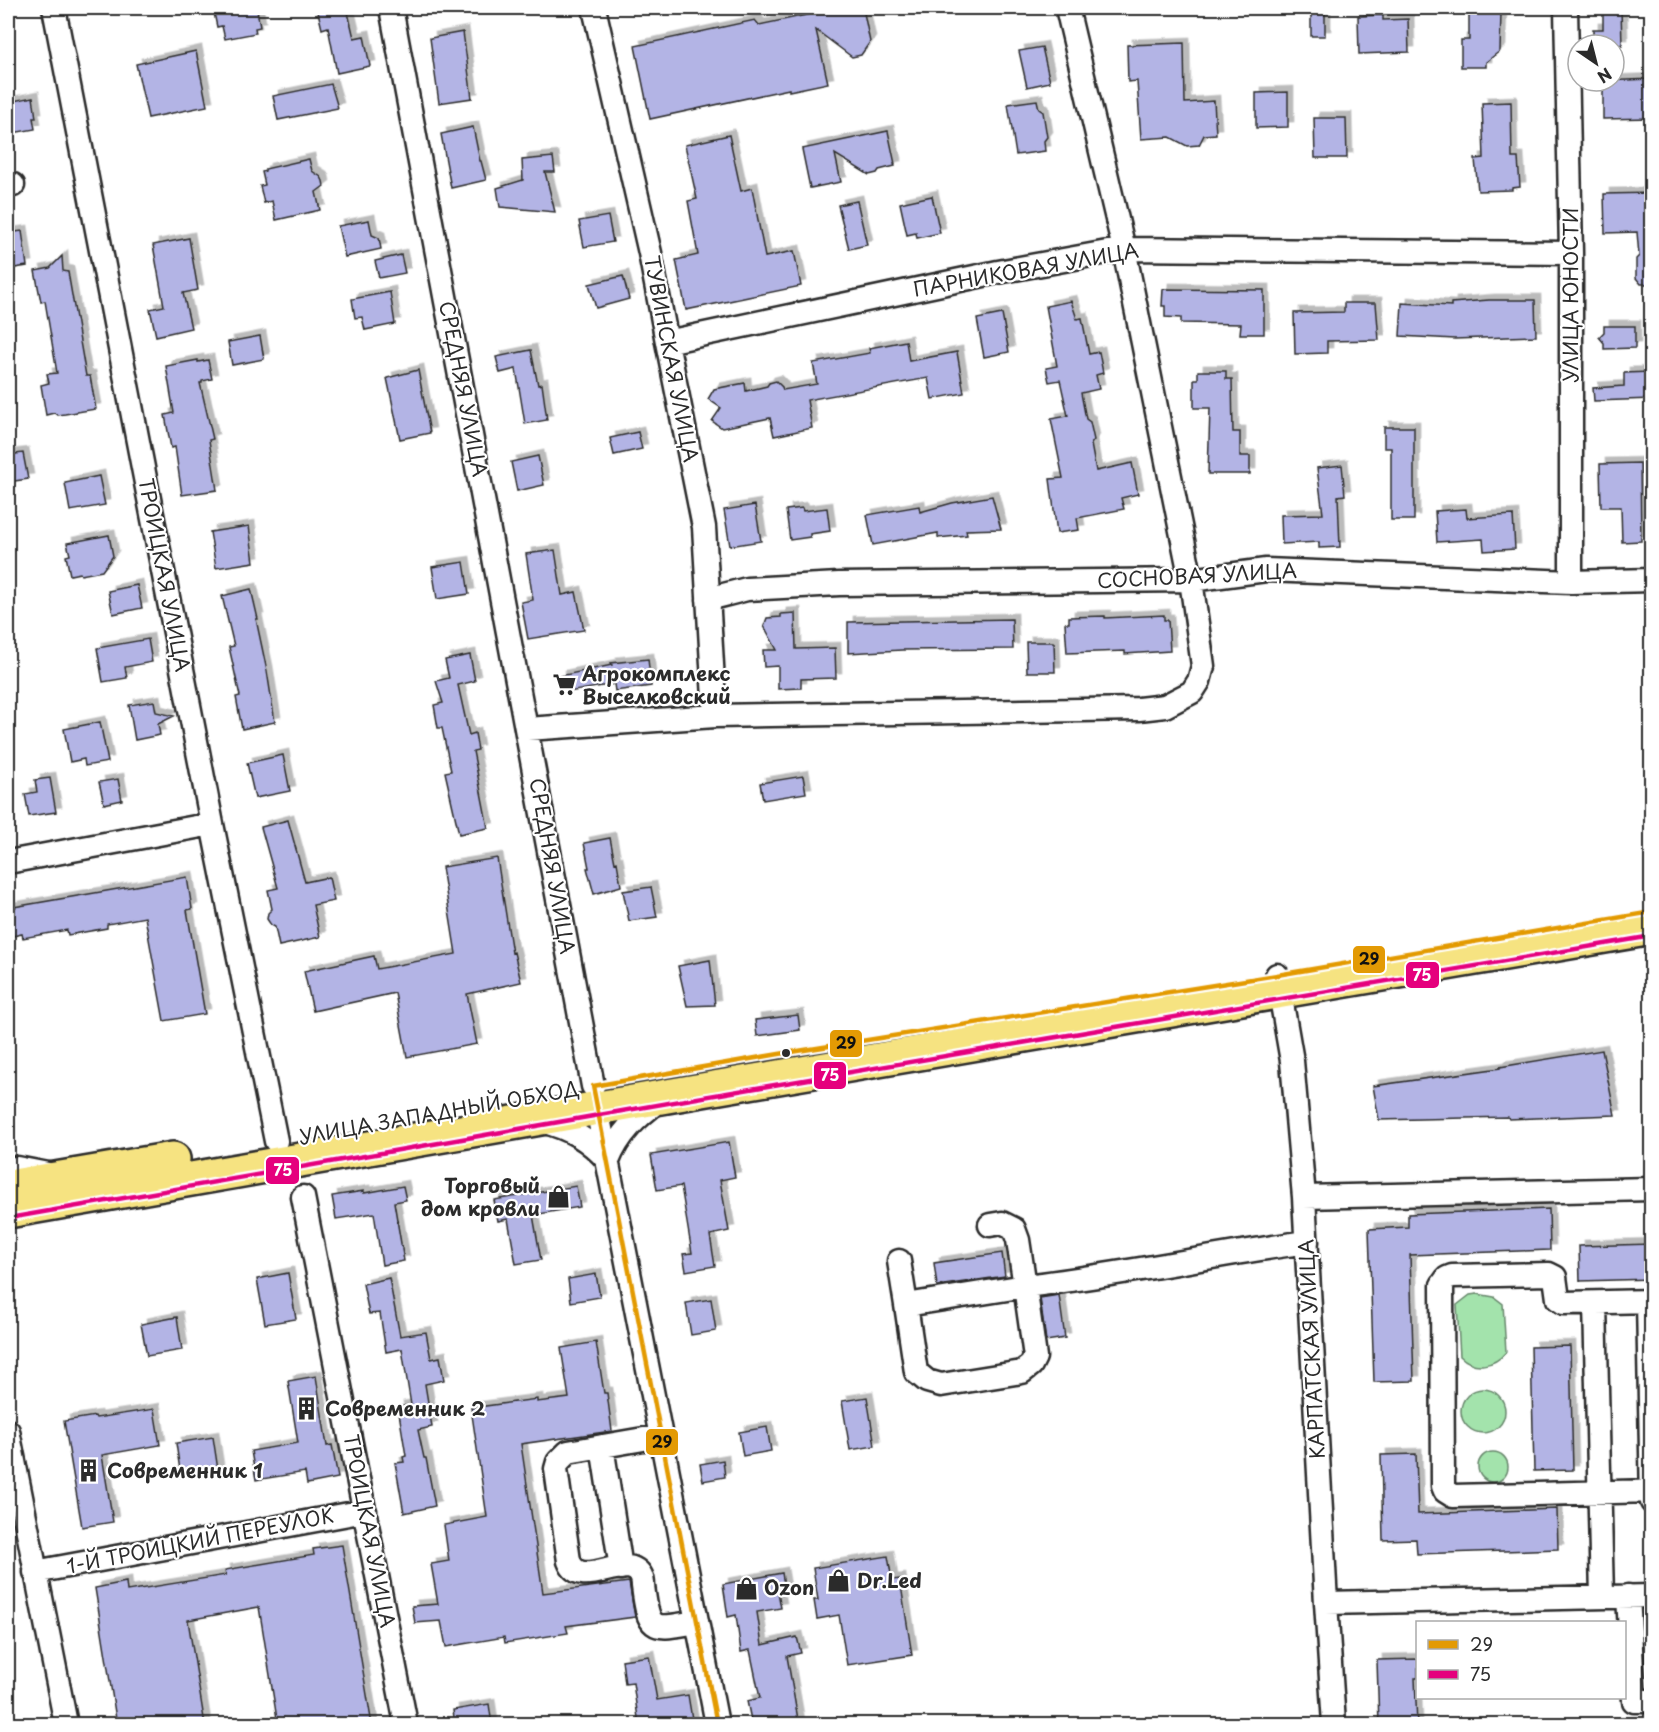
<svg xmlns="http://www.w3.org/2000/svg" width="1659" height="1732" font-family="'Playpen Sans',sans-serif">
<defs>
<filter id="shadow"><feDropShadow dx="5.5" dy="-5.5" stdDeviation="0" flood-color="#0004"/></filter>
</defs>
<rect width="100%" height="100%" fill="#fff"/>
<filter id="ink" filterUnits="userSpaceOnUse"><feTurbulence type="fractalNoise" baseFrequency=".0167" numOctaves="2"/><feDisplacementMap in="SourceGraphic" scale="12" xChannelSelector="R" yChannelSelector="G"/><feConvolveMatrix kernelMatrix="1 2 1 2 8 2 1 2 1" color-interpolation-filters="sRGB"/></filter>
<g filter="url(#ink)">
<!-- green -->
<path fill="#a3e3ac" stroke="#67876c" stroke-width="1.5" d="M1477,1294L1494,1297L1503,1304L1506,1352C1494,1367 1474,1370 1460,1356L1457,1305L1470,1295Z
M1461 1411a22 22 0 1 1 44 0a22 22 0 1 1-44 0Z
M1478 1467a15 15 0 1 1 30 0a15 15 0 1 1-30 0Z"/>
<!-- building -->
<path fill="#b3b4e5" stroke="#2b2b2b" stroke-width="1.5" filter="url(#shadow)" d="M213,8H253L254,11L257,10L260,27L255,28L256,33L225,39L222,26L217,27Z
M317,8H347L354,38L364,36L370,66L337,73L328,27L322,29Z
M831,8H863L870,42L861,55L852,57L816,30L828,83L789,91V89L650,119L635,46L755,20L759,25L831,10Z
M1603,8H1621L1622,45H1593V29H1603Z
M1311,10H1325V36H1311Z
M1469,13H1501L1500,51L1486,62V67H1461V40H1469Z
M1383,15V20L1408,19L1409,52L1359,54L1358,16Z
M463,32L472,98L439,103L430,38Z
M1184,43L1185,103L1214,101L1216,134L1204,135L1199,145L1187,146L1170,137L1141,139L1137,81L1128,82L1127,45Z
M1042,47L1050,82L1027,87L1019,51Z
M196,51L207,106L148,118L136,64Z
M1652,79V118L1603,119V81Z
M331,84L338,108L278,120L273,96Z
M1288,92V127L1256,128V93Z
M33,97L36,118H33L35,129L13,133L11,123L8,124V102Z
M1037,100L1039,109L1043,112L1047,137L1044,141L1045,151L1016,155L1008,104Z
M1511,102L1512,158H1518L1520,187L1512,188V190L1478,191L1475,159L1484,158L1482,103Z
M1314,118H1346L1347,158H1315Z
M473,127L480,161H481L486,180L451,188L441,134Z
M888,131L895,164H894L895,166L879,170L877,173L869,175L835,154L841,182L810,188L802,149Z
M729,135L741,191L752,188L765,257L794,251L801,286L686,310L676,260L698,255L688,201L697,199L685,145Z
M553,157L555,172H545L555,212L500,207L497,188L523,180L522,160Z
M309,159L312,171L321,177L323,181L324,186L316,192L320,210L276,220L272,201L264,203L260,186L265,185L262,172L265,171V169Z
M1652,193V284H1641L1636,278V259L1639,256L1637,232L1605,233L1604,194Z
M932,196L940,233L917,238L916,233L907,235L900,203Z
M857,201L867,245L849,249L838,205Z
M608,216L613,242L584,247L579,221Z
M369,220L372,235L379,238L381,249L345,257L338,226Z
M22,231L27,266L8,269V233Z
M189,238L198,290L183,293L191,328L156,336L150,309L164,306L153,245Z
M401,255L405,273L379,278L375,261Z
M62,256L63,271L68,272L86,376H90L96,409L65,414L57,415L54,413L46,415L41,385L49,383L47,374L57,373L45,301L41,302L35,271L50,268Z
M623,276L629,299L596,308L589,284Z
M1163,289L1264,290V334H1240L1241,324L1181,323V318L1165,317V306H1162Z
M390,292L395,324L365,330L362,317L355,318L352,299Z
M1489,300H1535L1536,336L1455,339L1400,336L1402,303L1451,306V303Z
M1071,301L1077,319L1082,318L1089,354L1099,352L1103,373L1096,375L1099,389L1081,393L1086,419L1090,422L1094,440L1091,444L1096,471L1132,463L1138,494L1121,498L1124,509L1077,518L1079,530L1057,533L1050,479L1063,478L1051,419L1068,416L1060,380L1049,382L1046,368L1057,366L1046,306Z
M1344,303H1376L1379,340L1327,341V353L1295,354L1294,313L1344,312Z
M1002,314L1009,352L984,357L977,319Z
M1604,326H1635V348L1604,349V343L1599,337L1604,332Z
M260,336L264,359L232,365L228,342Z
M906,341L909,361L957,352L964,393L932,399L928,378L807,400L812,428L774,436L770,418L722,428L712,421L721,408L708,399L714,389L745,383L746,391L767,386L769,383L776,381L782,387L783,390L817,384L813,363L870,353L869,348Z
M531,350L538,385L542,384L547,420L525,424L516,369L500,373L496,357Z
M198,360V362L208,360L212,379L202,381V383H200L213,439L209,440L217,490L182,495L175,447L171,448L165,415L174,413L166,366Z
M418,370L430,433L400,439L387,378Z
M1198,371H1226V379H1232L1233,432H1240V456H1250V474H1208L1210,408H1194V379H1198Z
M1650,372L1652,399L1594,401L1593,388L1624,386V373Z
M1384,427H1414V520H1391V448H1384Z
M638,432L642,449L614,455L610,438Z
M23,453L28,479L8,482V455Z
M538,456L544,485L517,491L511,462Z
M1640,463L1641,541L1622,542L1621,507H1601L1600,464Z
M1342,465L1345,495L1338,496L1340,547L1319,548V542L1282,544L1281,515L1323,514L1317,468Z
M99,476L105,505L70,511L65,483Z
M992,496L1001,529L966,530L967,535L938,538V533L873,545L867,515L919,506L920,512L952,503Z
M755,505L761,541L730,546L724,510Z
M802,508L803,511L827,508L830,531L810,534V537L790,540L786,510Z
M1466,509L1467,518L1513,515L1515,549L1484,551L1483,539L1437,542L1435,511Z
M249,526L254,562L216,568L210,532Z
M109,535L113,556L102,571L81,575L80,573L70,575L66,556L70,555L67,543Z
M555,550L562,595L576,592L584,630L528,639L521,602L533,600L526,554Z
M464,562L469,594L437,599L432,567Z
M137,585L142,608L113,614L108,591Z
M251,589L258,619H256L267,671L275,722L242,729L236,697L240,696L229,647L234,646L222,596Z
M795,613L796,649L835,648L836,678L801,679V688L778,689V666L764,667L763,650H777L764,626L767,618L781,617V614Z
M1164,615V620H1168L1170,651L1125,654V651L1067,653L1065,623H1069V617L1105,616V618Z
M1012,619L1013,649L902,650L848,653V622Z
M148,639L152,662L125,667L127,678L103,682L97,648Z
M1026,642H1054L1055,672H1027Z
M470,655L475,681L458,685L469,735L475,733L478,750L473,751L488,828L459,834L445,772L451,771L442,728H438L434,705L443,703L436,681L449,678L445,660Z
M648,659L651,686L615,691L614,684L563,693L560,676L612,665L611,663Z
M154,701L156,712L174,716L158,724L160,735L135,740L129,705Z
M100,722L108,762L85,766L84,759L70,762L64,729Z
M283,755L290,791L255,798L247,763Z
M803,776L806,793L763,800L760,783Z
M50,778L56,812L29,816L25,794L37,792L35,780Z
M118,779L122,800L104,804L99,782Z
M288,820L305,882L329,877L334,901L313,905L320,937L279,946L275,927L271,925L267,919L268,913L272,909L268,890L278,888L261,827Z
M610,838L615,863L617,862L621,886L594,894L587,868H589L584,843Z
M497,858L512,953L514,952L521,982L467,994L477,1044L407,1057L395,993L313,1011L304,971L374,956L377,969L456,954L442,867Z
M187,877L192,909L187,910L205,1014L164,1021L145,917L107,924V928L68,935L67,930L23,938L22,934L8,937V908Z
M651,887L657,917L629,921L623,891Z
M710,960L715,1005L687,1006L678,966Z
M798,1015L800,1030L757,1036L755,1020Z
M1602,1050L1615,1115L1509,1119L1508,1117L1379,1120L1373,1086L1500,1068V1067Z
M729,1142L735,1177L720,1180L729,1231L710,1235L715,1266L686,1271L683,1254L692,1253L681,1186L657,1190L651,1155Z
M403,1186L406,1200L394,1202L404,1261L382,1265L374,1213L336,1219L332,1196L364,1191V1193Z
M576,1186L580,1207L533,1215L541,1260L516,1264L508,1219L498,1221L494,1200Z
M1549,1209L1550,1250L1410,1255L1414,1381L1374,1382L1369,1229L1408,1227V1214Z
M1652,1244V1279L1580,1281L1579,1246Z
M1002,1253L1005,1276L937,1286L934,1263Z
M288,1273L296,1319L265,1324L257,1279Z
M596,1274L600,1297L571,1302L568,1279Z
M389,1278L400,1336L426,1332L431,1359L440,1357L444,1380L425,1384L432,1427L418,1430L424,1458H426L435,1506L404,1513L395,1463L404,1462L403,1457L406,1456L398,1407L411,1405L402,1349L386,1352L380,1313L369,1314L363,1284Z
M1059,1295L1065,1338L1046,1341L1040,1298Z
M711,1299L716,1331L691,1335L686,1303Z
M177,1317L182,1350L147,1356L141,1324Z
M596,1342L604,1393H607L612,1431L521,1444L543,1593L629,1582L635,1617L566,1626L568,1633L505,1643L504,1637L446,1647L441,1621L415,1623L412,1606L438,1604L431,1564L449,1561L444,1525L487,1517L471,1408L537,1399V1402L569,1398L561,1348Z
M1570,1346L1573,1470L1534,1471L1531,1347Z
M316,1376L327,1446L332,1445L338,1478L307,1484L305,1472L256,1480L251,1451L298,1443L288,1381Z
M867,1397L875,1446L850,1450L842,1401Z
M154,1409L160,1445L102,1455L113,1522L82,1527L64,1421L95,1416L96,1418Z
M767,1427L771,1451L743,1456L739,1432Z
M213,1437L218,1470L181,1477L176,1443Z
M1416,1454L1418,1514L1557,1509L1558,1549L1417,1554L1416,1539L1383,1540L1381,1455Z
M723,1460L725,1477L703,1481L700,1464Z
M342,1545L372,1725H278L259,1607L188,1620L205,1725H117L95,1588L126,1582L127,1591L226,1575L225,1570L314,1555L313,1549Z
M888,1556L892,1580L900,1579L912,1655L847,1665L839,1615L817,1619L814,1600H818L813,1568Z
M782,1573L785,1591L778,1592L781,1608L757,1612L762,1645L797,1637L801,1653L787,1656L799,1725H752L747,1701L760,1698L750,1650L741,1652L736,1615L728,1617L723,1584Z
M649,1656L657,1700L688,1695L693,1725H639L633,1683L625,1684L622,1660Z
M1418,1659V1678H1415L1417,1725H1379L1377,1660Z
M489,1704L492,1725H455L453,1710Z"/>
<g fill="none" stroke-linecap="round" stroke-linejoin="round">
<defs>
<path id="minor" d="M54,8L212,824L276,1141
M391,8L593,1086
M594,8L650,253L667,342L704,527L715,716
M1566,8L1571,253V582
M8,185H13
M667,342L998,272L1124,249L1571,253
M708,599L747,589L839,584L1191,580L1266,570L1571,582L1652,580
M527,729L715,716L1139,709L1165,706L1192,692L1199,681L1203,666L1191,580L1124,249L1067,8
M8,862L212,824
M1277,975L1292,1061L1304,1197L1326,1603L1334,1724
M597,1108L717,1724
M541,1121C569,1128 589,1139 608,1161
M608,1161C619,1133 637,1117 661,1099
M8,1169L17,1168L48,1174
M303,1197L406,1724
M1304,1197L1652,1189
M990,1225L1002,1223L1014,1229L1018,1240L1025,1286C1120,1275 1213,1255 1307,1242
M899,1261L906,1305
M1025,1286L1035,1357L1031,1365L1022,1372L941,1385L927,1381L916,1372L906,1305Z
M1648,1301L1652,1502
M1652,1301L1564,1303L1558,1299L1555,1277L1549,1274L1452,1276L1447,1278L1442,1285L1443,1486L1445,1491L1453,1496L1652,1491
M1595,1303L1602,1597
M8,1431L66,1724
M661,1436L568,1452L558,1462L556,1469L569,1561C580,1590 618,1557 636,1570C642,1574 643,1580 643,1586C649,1634 653,1629 697,1622
M602,1446L621,1568
M35,1572L365,1511
M1628,1596L1634,1701H1652
M1326,1603L1652,1596"/>
<path id="highway" d="M8,1187L173,1159
M8,1211L667,1096L1652,928"/>
</defs>
<!-- minor casing -->
<use href="#minor" stroke="#2b2b2b" stroke-width="27"/>
<!-- highway casing -->
<use href="#highway" stroke="#2b2b2b" stroke-width="38"/>
<!-- minor -->
<use href="#minor" stroke="#fff" stroke-width="22"/>
<!-- highway -->
<use href="#highway" stroke="#f6e381" stroke-width="33"/>
<defs>
<path id="bus-1" d="M717,1724L593,1086L779,1054L1277,975L1652,912"/>
<path id="bus-2" d="M9,1218L668,1103L1652,936"/>
</defs>
<!-- bus-1 casing -->
<use href="#bus-1" stroke="#fff" stroke-width="9"/>
<!-- bus-2 casing -->
<use href="#bus-2" stroke="#fff" stroke-width="9"/>
<!-- bus-1 -->
<use href="#bus-1" stroke="#e39a04" stroke-width="4.5"/>
<!-- bus-2 -->
<use href="#bus-2" stroke="#e5007d" stroke-width="4.5"/>
</g>
</g>
<!-- icons -->
<defs>
<symbol id="supermarket-bare" viewBox="-9 -9 18 18"><path d="M-6-5.5h2.5l.6 2H6L4.5 2H-2.5L-4.4-4H-6ZM-1.5 3.2a1.3 1.3 0 1 0 .1 0ZM3 3.2a1.3 1.3 0 1 0 .1 0Z" fill="#2b2b2b" stroke="#fff" stroke-width="2.5" paint-order="stroke"/></symbol>
<symbol id="shop-bare" viewBox="-9 -9 18 18"><path d="M-5-2.5h2.3a2.7 3.5 0 0 1 5.4 0H5L5.5 6h-11ZM-1.5-2.5h3a1.5 2.3 0 0 0-3 0Z" fill="#2b2b2b" stroke="#fff" stroke-width="2.5" paint-order="stroke"/></symbol>
<symbol id="building-bare" viewBox="-9 -9 18 18"><path d="M-4-6H4V6H1V3H-1V6H-4ZM-2.5-4.3h1.7v1.8h-1.7ZM.8-4.3h1.7v1.8H.8ZM-2.5-1h1.7V.8h-1.7ZM.8-1h1.7V.8H.8Z" fill="#2b2b2b" stroke="#fff" stroke-width="2.5" paint-order="stroke"/></symbol>
</defs>
<g fill-rule="evenodd">
<use href="#supermarket-bare" x="548" y="668" width="33" height="33"/>
<use href="#shop-bare" x="542" y="1180" width="33" height="33"/>
<use href="#building-bare" x="290" y="1392" width="33" height="33"/>
<use href="#building-bare" x="72" y="1454" width="33" height="33"/>
<use href="#shop-bare" x="822" y="1564" width="33" height="33"/>
<use href="#shop-bare" x="730" y="1572" width="33" height="33"/>
</g>
<!-- markers -->
<circle fill="#2b2b2b" stroke="#fff" stroke-width="2" cx="786" cy="1053" r="5"/>
<g text-anchor="middle" stroke-width="4.5" stroke-linejoin="round" paint-order="stroke">
<!-- street labels -->
<g font-size="20" fill="#2b2b2b" stroke="#fff">
<text transform="translate(1026 270) rotate(-10)" y="7">ПАРНИКОВАЯ УЛИЦА</text>
<text transform="translate(1571 295) rotate(-90)" y="7">УЛИЦА ЮНОСТИ</text>
<text transform="translate(671 359) rotate(79)" y="7">ТУВИНСКАЯ УЛИЦА</text>
<text transform="translate(463 389) rotate(79)" y="7">СРЕДНЯЯ УЛИЦА</text>
<text transform="translate(164 575) rotate(79)" y="7">ТРОИЦКАЯ УЛИЦА</text>
<text transform="translate(1197 576) rotate(-3)" y="7">СОСНОВАЯ УЛИЦА</text>
<text transform="translate(552 866) rotate(80)" y="7">СРЕДНЯЯ УЛИЦА</text>
<text transform="translate(439 1113) rotate(-10)" y="7">УЛИЦА ЗАПАДНЫЙ ОБХОД</text>
<text transform="translate(1312 1349) rotate(-93)" y="7">КАРПАТСКАЯ УЛИЦА</text>
<text transform="translate(369 1531) rotate(79)" y="7">ТРОИЦКАЯ УЛИЦА</text>
<text transform="translate(200 1541) rotate(-11)" y="7">1-Й ТРОИЦКИЙ ПЕРЕУЛОК</text>
</g>
<!-- poi labels -->
<g font-size="20" font-weight="bold" fill="#2b2b2b" stroke="#fff" text-anchor="start">
<text x="582" y="681">Агрокомплекс<tspan x="582" dy="23">Выселковский</tspan></text>
<text x="540" y="1193" text-anchor="end">Торговый<tspan x="540" dy="23">дом кровли</tspan></text>
<text x="325" y="1416">Современник 2</text>
<text x="107" y="1478">Современник 1</text>
<text x="857" y="1588">Dr.Led</text>
<text x="764" y="1595">Ozon</text>
</g>
</g>
<g stroke="#fff" stroke-width="2">
<rect x="1352" y="945" width="34" height="29" rx="6" fill="#e39a04"/>
<rect x="1405" y="961" width="35" height="28" rx="6" fill="#e5007d"/>
<rect x="829" y="1029" width="34" height="29" rx="6" fill="#e39a04"/>
<rect x="813" y="1061" width="34" height="29" rx="6" fill="#e5007d"/>
<rect x="265" y="1156" width="35" height="29" rx="6" fill="#e5007d"/>
<rect x="645" y="1428" width="34" height="28" rx="6" fill="#e39a04"/>
</g>
<g font-size="16" text-anchor="middle" font-weight="bold" fill="#fff">
<text x="1422" y="981">75</text>
<text x="830" y="1081">75</text>
<text x="283" y="1176">75</text>
</g>
<g font-size="16" text-anchor="middle" font-weight="bold" fill="#111">
<text x="1369" y="965">29</text>
<text x="846" y="1049">29</text>
<text x="662" y="1448">29</text>
</g>
<!-- margin -->
<rect width="1659" height="1732" fill="none" stroke="#fff" stroke-width="30"/>
<rect x="15" y="15" width="1629" height="1702" fill="none" stroke="#2b2b2b" stroke-width="2" filter="url(#ink)"/>
<!-- legend -->
<rect x="1416" y="1621" width="210" height="78" fill="#ffffff" stroke="#aaaaaa" stroke-width="1.5"/>
<rect x="1428" y="1640" width="30" height="9" fill="#e39a04" stroke="#aaaaaa" stroke-width="1.5"/>
<text x="1470" y="1651" font-size="18" fill="#2b2b2b">29</text>
<rect x="1428" y="1670" width="30" height="9" fill="#e5007d" stroke="#aaaaaa" stroke-width="1.5"/>
<text x="1470" y="1681" font-size="18" fill="#2b2b2b">75</text>
<!-- north arrow -->
<g transform="translate(1596 63) rotate(145)"><circle r="28" fill="#ffffff" stroke="#aaaaaa" stroke-width="1.5"/>
<path d="M0-4.5L10 22L0 15L-10 22Z" fill="#2b2b2b"/>
<text y="-9" font-size="16" font-weight="bold" text-anchor="middle" fill="#2b2b2b">N</text>
</g>
</svg>
